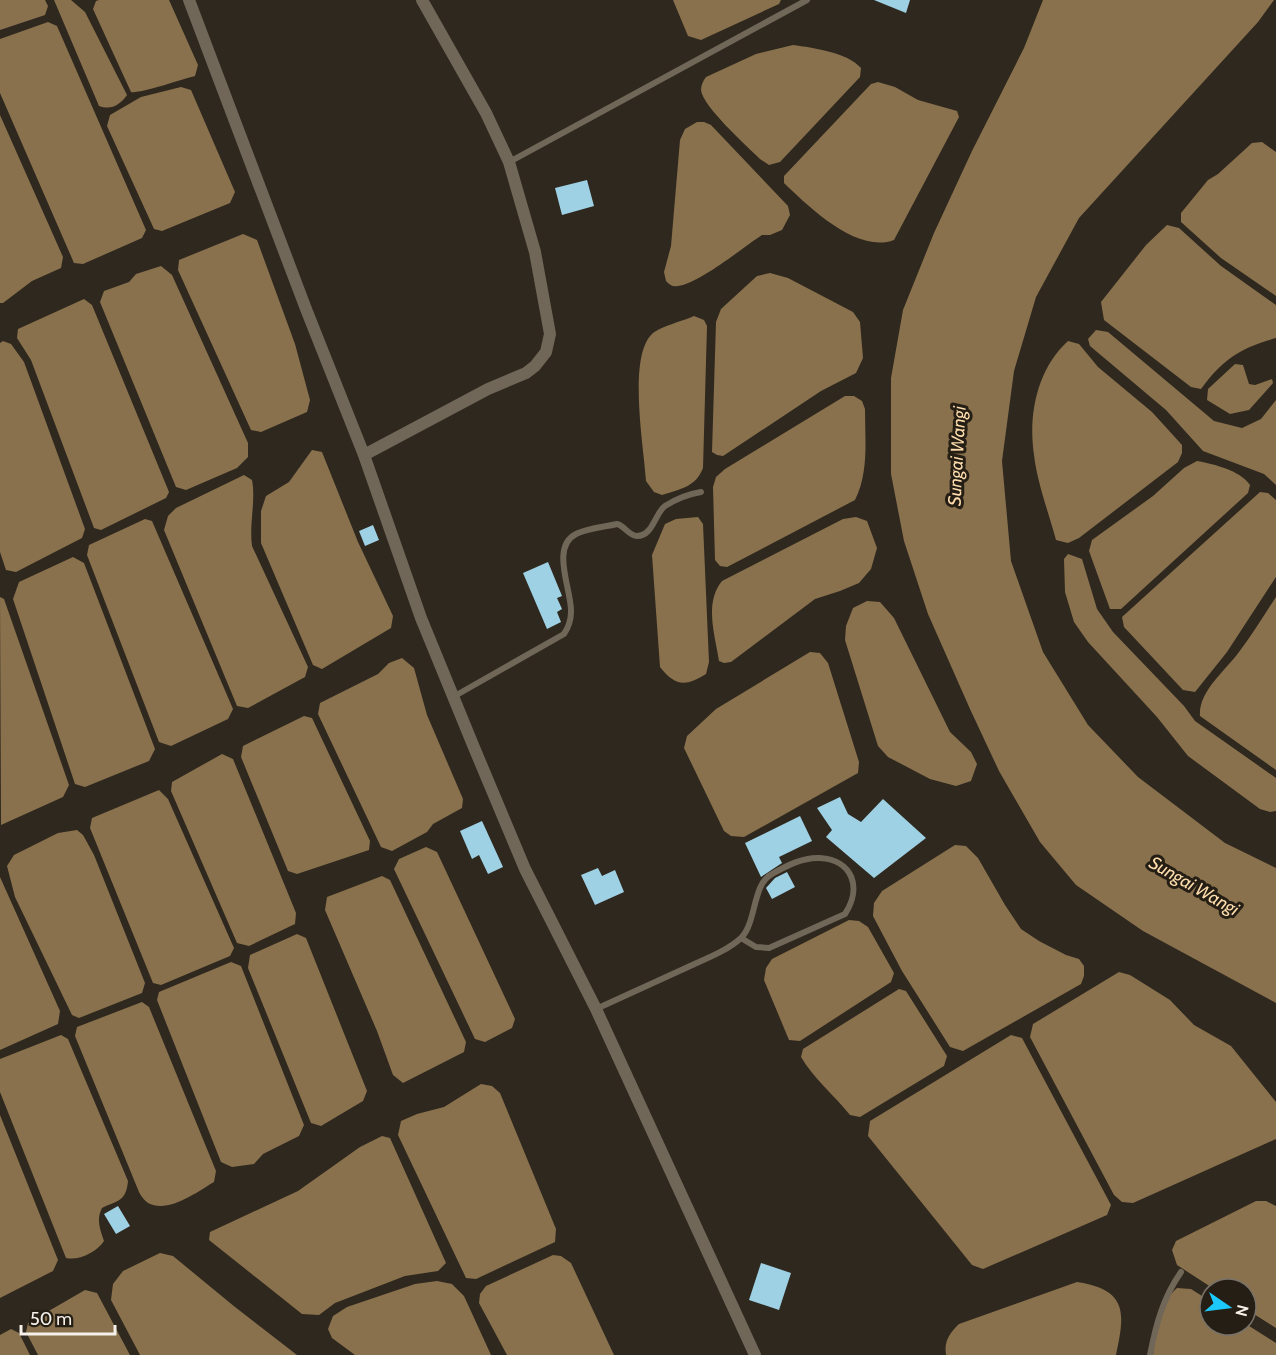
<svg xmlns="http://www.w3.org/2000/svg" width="1276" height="1355" font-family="Cabin,sans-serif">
<rect width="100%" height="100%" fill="#2f281e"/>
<!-- water -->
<path fill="#89714d" d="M0,0H45L48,6L45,15L0,30Z
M54,0H71L85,12L127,95C119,106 111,110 99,106Z
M99,0H169L198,65L195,76C182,79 140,94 131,92L93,9L96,1Z
M673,0H781L779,4L701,40L688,36Z
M1043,0H1274L1258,22L1079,218L1036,297L1014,371L1002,461L1011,561L1043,652L1088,725L1138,777L1225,843L1276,868V1003L1143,931L1076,885L1040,842L999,771L970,709L928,614L904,541L891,474V378L903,310L934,233L972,151L1024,48Z
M48,22L57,26L146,230L142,238L83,264L74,263L0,93V39Z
M793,45C813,48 847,52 861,68L860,77L780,162L769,165L760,159C746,145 703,107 701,90C701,85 703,81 706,77L756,54Z
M878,82L895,87L918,100L957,111L959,117L894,240C857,254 809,207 784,183V176L871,84Z
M181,87L191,90L235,192L230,203L162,231L154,229L107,126L110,115L141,97Z
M0,115L63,257L61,268L32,281L3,303H0Z
M697,122H704L711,125L788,206L790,215L782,230L770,235H762C742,248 700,283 678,286C672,287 670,285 666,281L664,272L671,246L680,140L685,129Z
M1262,142L1276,152V296L1221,258L1181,222V213L1208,180L1218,174L1252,143Z
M1167,225L1179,228L1221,266L1276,305V338C1240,348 1223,359 1201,389L1191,387L1104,320L1101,302L1146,245Z
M243,234L257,240L295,344L310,400L307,412L261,432L251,430L178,270L179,260Z
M161,266L172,275L248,443V457L237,468L186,490L176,487L100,302L104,291L129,282L136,274Z
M770,273L788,278L853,312L860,322L863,358L856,373L821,391L723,456L717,455L712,452L716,322L721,309L757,276Z
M84,299L92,305L169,492L166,498L101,530L94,528L31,360L17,338L18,329Z
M694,316L704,320L707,326L703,468C696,487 680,489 662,495L654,492L646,481C644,448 628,360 651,335C658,327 683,321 694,316Z
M1096,330L1108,332L1214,421L1242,428L1261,419L1276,400V485L1264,474L1203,451L1166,410L1090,346L1088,339Z
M3,341L11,344L24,362L85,529L82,538L16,572L6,570L0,552V343Z
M1068,341L1079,344L1098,367L1152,412L1182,445V453L1178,462L1079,538L1068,543L1056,540C1049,514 1037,482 1034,455C1028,415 1037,369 1068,341Z
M1235,364L1243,365L1249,384L1255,385L1272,379L1273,383L1249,410L1230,414L1207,400L1208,389Z
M845,396H854L862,401L865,409C865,440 869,472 855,500L727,567L720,566L715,560L713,487L716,477L725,469Z
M312,450L322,452L358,542L393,616L391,628L322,669L313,665L261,543V511L266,496L289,482Z
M1197,461C1213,464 1240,470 1250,485L1248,493L1121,609H1110L1089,551L1092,540L1153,496L1184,468Z
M244,475L252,480C256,500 249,524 252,546L308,667L305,677L248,708L237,706L164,530L168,516L176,508Z
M1260,492L1268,493L1276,500V577L1227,652L1195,692L1183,690L1124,627L1122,617Z
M698,517L703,524L709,662L706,674C685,687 675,686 660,667L652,555L665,524L676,519Z
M856,517L867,521L877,548L871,569L859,583L840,591L815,599L731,662L724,663L719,661C715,635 704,603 722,581L843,519Z
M145,519L152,521L233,709L228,719L171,746L159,742L87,555L89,545Z
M1068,554L1082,559L1097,609L1113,632L1184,706L1195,721L1276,778V811L1270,812L1260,809L1188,756L1157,717L1088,642L1074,622L1065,592L1064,559Z
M73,557L84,563L155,749L149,761L85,787L75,784L13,599L19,582Z
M0,597L4,599L69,785L63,797L1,825Z
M1276,597V770L1200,716C1198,692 1225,671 1239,652C1252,635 1264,615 1276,597Z
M867,601L880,602L894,618L950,732L971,752L977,764L971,781L956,786L930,779L888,757L878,746L845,640L846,626L853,608Z
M810,652L820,653L828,663L859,762L858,773L744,837L731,836L724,831L684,748L687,736L716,709Z
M402,658L414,668L427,715L463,799L462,808L433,824L427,832L392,851L381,847L318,714L320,703L378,674L389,663Z
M304,716L312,718L370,841L369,850L297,874L288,871L241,757L243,746Z
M222,754L233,759L296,913L295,924L249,946L237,943L171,791L172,782Z
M159,790L168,799L234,948L230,956L161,985L153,983L90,828L92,818Z
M77,830L83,835L94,855L145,983L142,993L79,1018L72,1015L15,897L7,866L14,855L58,833Z
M955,845L966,846L978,858L1005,905L1021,929L1039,941L1066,955L1079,959L1084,966V976L1081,984L963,1051L950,1047L902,971L873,916L874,903L882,891Z
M426,847L437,852L515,1019L512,1028L485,1042L475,1039L394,869L399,859Z
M382,876L390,880L466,1042L464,1052L403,1083L393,1075L377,1031L325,910L327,897Z
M0,877L60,1011L58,1024L0,1050Z
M849,920L859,921L868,927L894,973L891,982L800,1041L789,1040L764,980L766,968L772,959Z
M297,934L306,938L367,1091L363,1101L321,1126L311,1123L248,968L250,955Z
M231,962L241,966L304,1125L299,1136L263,1154L254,1164L232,1167L221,1162L157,1000L159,992Z
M1119,972L1130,975L1170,1000L1194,1025L1231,1046L1276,1102V1139L1133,1203L1122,1202L1114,1195L1030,1037L1033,1024Z
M899,989L906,991L947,1056L944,1066L860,1117L850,1115C834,1095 814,1079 801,1057L803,1049Z
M142,1002L149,1007L216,1171L214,1182C197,1192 168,1214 148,1203C145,1201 141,1196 139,1192L75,1036L77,1027Z
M61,1035L68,1039L128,1181C126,1201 119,1200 102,1208C96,1220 100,1229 104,1241C97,1252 79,1261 66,1258L0,1092V1059Z
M1011,1035L1022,1038L1111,1205L1107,1215L983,1269L972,1265L868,1136L870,1121Z
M481,1084L492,1086L500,1093L556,1229L555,1242L476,1279L466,1278L398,1135L401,1121L417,1114L444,1107Z
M0,1115L58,1260L53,1271L0,1298Z
M382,1136L390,1138L446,1263L438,1271L405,1276L335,1303L319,1315L302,1314L209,1240L210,1232L298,1191L360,1147Z
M1256,1201H1266L1276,1206V1328L1246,1309V1289H1214L1177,1265L1172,1250L1176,1241Z
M160,1253L173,1256L235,1307L297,1355H140L111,1300L113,1284L123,1271Z
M553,1255L561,1256L571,1263L614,1355H507L479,1303L480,1294L486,1286Z
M437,1281L452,1284L464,1296L491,1355H355L332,1338L328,1329L333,1316L347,1307L415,1284Z
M1077,1282C1128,1290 1125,1313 1116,1355H946C944,1341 949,1334 959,1324Z
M1177,1288L1191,1289L1210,1301V1325L1246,1324L1276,1343V1355H1153C1157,1331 1158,1305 1177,1288Z
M85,1290L97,1293L130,1355H38L26,1332L28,1323Z
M11,1329L19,1333L30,1355H0V1335Z"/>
<!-- building -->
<path fill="#9fd1e5" d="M874,0H910L906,13Z
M587,180L594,206L562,215L555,188Z
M373,525L379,540L365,546L359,531Z
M548,562L562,596L557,598L562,609L557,612L561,622L547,629L523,573Z
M840,797L848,814L861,822L883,799L926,838L874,878L826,837L832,830L817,808Z
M800,816L812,841L779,857L782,863L761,877L745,843Z
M482,821L503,867L488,874L479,855L472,859L460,831Z
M598,868L602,876L615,870L624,892L595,905L581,875Z
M787,872L795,887L772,899L766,888L775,878Z
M118,1206L130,1226L116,1234L104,1214Z
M761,1263L791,1273L779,1310L749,1300Z"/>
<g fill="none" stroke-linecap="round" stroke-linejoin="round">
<!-- lane -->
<path stroke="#716758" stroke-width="6" d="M509,162L807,0
M453,697L564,634C568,628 571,619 571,612C572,591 550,547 576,534C588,528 605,527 617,524C625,526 629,536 637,536C653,536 655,513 665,506C676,499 689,494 701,492
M596,1009C627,995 658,981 688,967C705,959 727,951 741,938C757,922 752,884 772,874C786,866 803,857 820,858C853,860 862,888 845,914L769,948L756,947L741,938
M1150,1355C1156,1324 1163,1298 1181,1272"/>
<!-- street -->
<path stroke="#716758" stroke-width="12" d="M189,0L306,309L364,455L421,618L473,745L525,869L596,1009L755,1355
M364,455L488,389L526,373L535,366L546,352L550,334L535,252L509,162L486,113L422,0"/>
</g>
<g text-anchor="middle" stroke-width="6" stroke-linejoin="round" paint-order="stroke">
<!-- water labels -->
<g font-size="18" font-style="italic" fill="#fddcad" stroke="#251e14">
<text transform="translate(957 456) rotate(-87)" y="6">Sungai Wangi</text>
<text transform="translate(1194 886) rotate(30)" y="6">Sungai Wangi</text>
</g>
</g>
<!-- north arrow -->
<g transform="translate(1228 1307) rotate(104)"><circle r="28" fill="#251e14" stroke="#787269" stroke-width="1.5"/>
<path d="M0-4.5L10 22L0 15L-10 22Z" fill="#1cc9fc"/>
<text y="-9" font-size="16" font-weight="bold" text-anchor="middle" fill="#f5f0e9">N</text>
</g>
<!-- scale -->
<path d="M21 1325v9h94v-9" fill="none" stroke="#f5f0e9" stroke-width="3"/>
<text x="30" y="1325" font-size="18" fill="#f5f0e9" stroke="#251e14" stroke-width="4.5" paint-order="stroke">50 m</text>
</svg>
